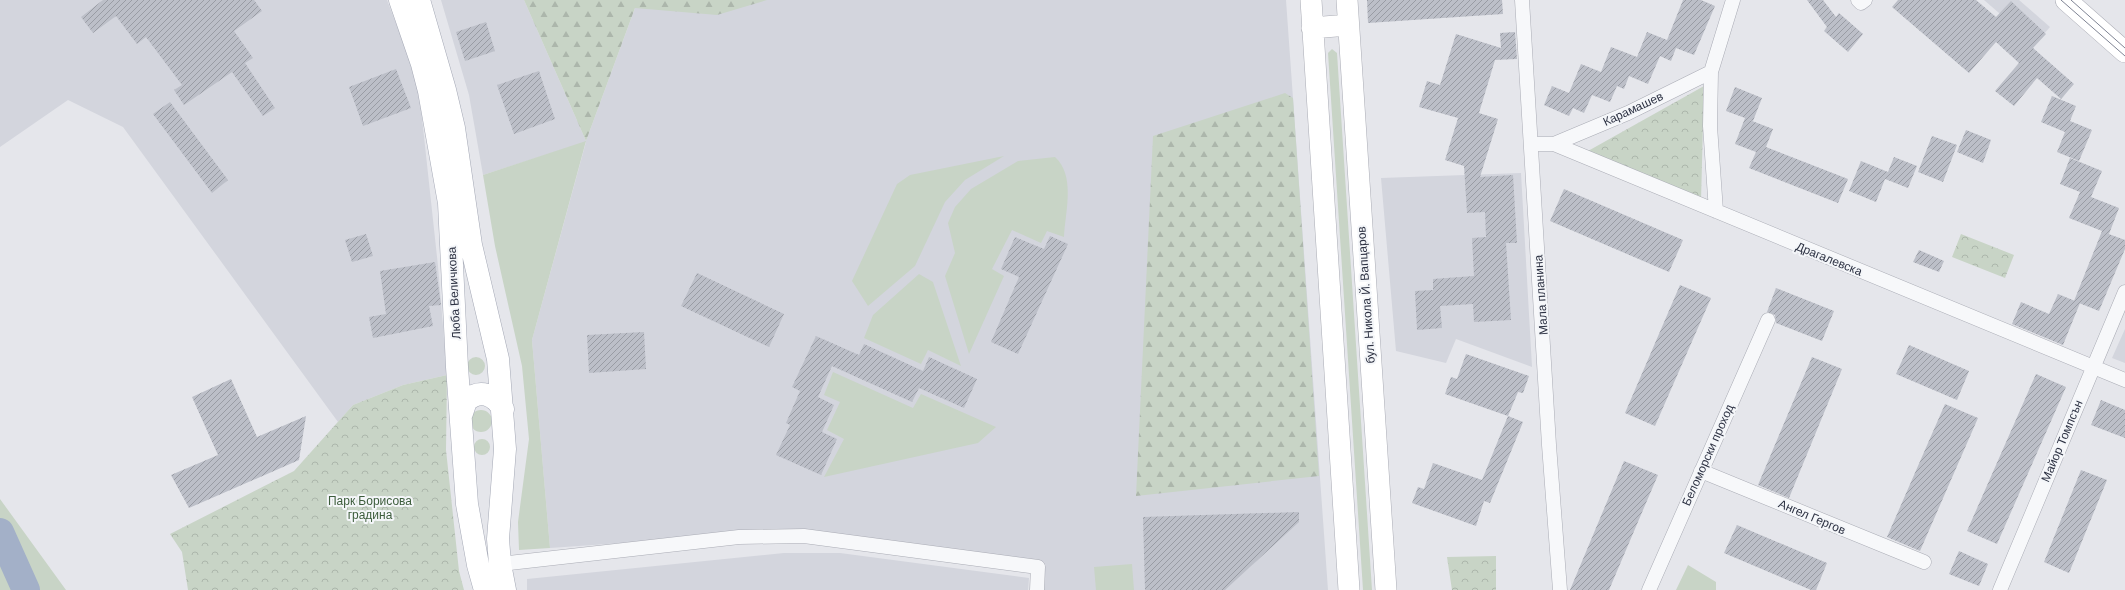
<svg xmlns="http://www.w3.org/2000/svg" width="2125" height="590" font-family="'DM Sans',sans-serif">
<defs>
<pattern id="forest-firs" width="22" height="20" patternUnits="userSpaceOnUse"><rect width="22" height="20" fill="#c8d4c6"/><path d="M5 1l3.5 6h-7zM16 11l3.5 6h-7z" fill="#acb6ab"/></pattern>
<pattern id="park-crowns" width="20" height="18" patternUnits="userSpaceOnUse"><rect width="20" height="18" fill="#c8d4c6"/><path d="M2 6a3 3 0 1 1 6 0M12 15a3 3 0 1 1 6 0" fill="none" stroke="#acb6ab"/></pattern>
<pattern id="building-hatch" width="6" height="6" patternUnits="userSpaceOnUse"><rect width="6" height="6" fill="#bcbfc8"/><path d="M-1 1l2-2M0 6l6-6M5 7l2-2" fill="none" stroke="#999ca4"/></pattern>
</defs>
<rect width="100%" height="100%" fill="#e5e6eb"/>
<!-- built -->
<path fill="#d3d5dd" d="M0,0H387L418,81L438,266L447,375L403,385L353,405L338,422L123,127L68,100L0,147Z
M441,0H524L586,141L638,0H1286L1328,590H1044L1045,567L790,534L721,536L550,548L532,340L586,142L483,175L469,95Z
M1984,0H2019L2050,27L2035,44Z
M1521,173L1532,367L1456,339L1446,363L1396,351L1381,178Z
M2125,329V363L2112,358Z
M784,553H840L1029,578L1028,590H527V579Z"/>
<!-- grass -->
<path fill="#c8d4c6" d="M1332,49L1337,53L1372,590H1363L1328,53Z
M586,141L532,340L550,548L519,550L518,522L529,439L522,366L495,246L483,175Z
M1004,156L965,180L945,202L915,266L868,306L852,281L897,184L910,175Z
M1055,157C1076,176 1065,212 1064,237L1047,231L1041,243L1012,230L992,269L1004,276L969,354L945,276L955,253L948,223L955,207L971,189L1018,161Z
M919,274L933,282L961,366L928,350L921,364L864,338L873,315Z
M467 366a9 9 0 1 1 18 0a9 9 0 1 1-18 0Z
M833,372L913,408L921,394L996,427L978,443L824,477L844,439L827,430L840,402L824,395Z
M470 421a11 11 0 1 1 22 0a11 11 0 1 1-22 0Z
M474 447a8 8 0 1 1 16 0a8 8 0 1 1-16 0Z
M0,499L66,590H0Z
M1132,564L1134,590H1096L1094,567Z
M1688,565L1716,582V590H1676Z"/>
<!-- forest -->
<path fill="url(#forest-firs)" d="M524,0H767L717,15L635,8L586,141Z
M1285,93L1293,98L1319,476L1136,496L1153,136Z"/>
<!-- park -->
<path fill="url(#park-crowns)" d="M1704,86L1701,201L1588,151Z
M1961,234L2014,255L2005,278L1952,257Z
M447,375L446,450L459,571L464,590H188L182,552L170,534L294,471L353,405L403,385Z
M1496,556V590H1452L1447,557Z"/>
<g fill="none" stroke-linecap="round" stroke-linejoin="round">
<!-- river -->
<path stroke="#a3b0c8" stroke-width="28" d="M0,532L26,590"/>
</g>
<!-- building -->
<path fill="url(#building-hatch)" d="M103,0H254L262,11L234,31L253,58L245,63L275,108L263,116L232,72L184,105L174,90L182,85L146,37L137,44L116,16L93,33L81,17Z
M1367,0H1502L1503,14L1368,23Z
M1683,0H1701L1715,6L1694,55L1676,48L1671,61L1660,56L1648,84L1629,76L1624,89L1617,86L1610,102L1592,95L1584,113L1573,108L1569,116L1544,105L1552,86L1569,93L1581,64L1601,72L1611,47L1637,57L1647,32L1667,40Z
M1807,0H1823L1836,17L1839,13L1863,34L1848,52L1824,31L1827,27Z
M1898,0H1976L1996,17L2011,1L2046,34L2033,48L2074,84L2061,99L2037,78L2014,106L1995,91L2019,63L1996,42L1969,73L1892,7Z
M486,22L495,51L465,61L456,32Z
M1515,32L1517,59L1495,60L1479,113L1498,119L1480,177L1513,175L1517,243H1506L1511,320L1474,322L1473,304L1440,306L1442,328L1417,330L1415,291L1433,290V279L1474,276L1472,238L1486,237L1485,212L1467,213L1464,166L1445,160L1458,118L1419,107L1427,81L1440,85L1456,34L1501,48L1500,33Z
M396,69L411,108L363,126L349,87Z
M539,71L555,119L514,134L497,85Z
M1735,87L1762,98L1753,121L1747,119L1773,129L1766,147L1848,179L1838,203L1749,168L1756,152L1735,144L1745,118L1726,111Z
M2052,96L2076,106L2070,121L2092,130L2079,161L2057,152L2065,132L2041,122Z
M170,102L228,180L212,193L153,114Z
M1966,130L1991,140L1983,163L1957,152Z
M1932,136L1957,145L1943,182L1918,172Z
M1894,157L1917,166L1908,188L1885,179L1876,202L1849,191L1861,161L1888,172Z
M2070,158L2102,171L2091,197L2119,208L2109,234L2106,233L2125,240V249L2099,311L2074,301L2102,231L2069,218L2080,192L2060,184Z
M1564,189L1683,240L1669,272L1550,221Z
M366,234L373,256L352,262L345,240Z
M1050,236L1068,244L1018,354L991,342L1019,277L1001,269L1015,237L1044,249Z
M1919,250L1944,261L1939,272L1913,262Z
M435,262L441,305L429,306L433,326L373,338L369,317L386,314L380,271Z
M697,273L784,314L769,347L681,306Z
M1680,285L1711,298L1655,426L1625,413Z
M1776,288L1834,311L1822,341L1776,323L1775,315L1767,312Z
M2058,294L2080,303L2063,345L2012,324L2021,302L2049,314Z
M644,332L646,369L589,373L587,335Z
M816,336L859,355L864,344L923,371L929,357L977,379L964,408L919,388L912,402L832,366L818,397L834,405L822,432L837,439L821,475L776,455L790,425L786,423L800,391L792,387Z
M1909,345L1969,371L1957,400L1896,374Z
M1466,354L1529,376L1523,393L1518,392L1508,416L1445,394L1451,377L1457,379Z
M1812,357L1842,369L1789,498L1758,485Z
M2036,374L2066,387L1997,544L1967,531Z
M231,379L257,437L306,416L299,460L189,508L171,475L218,455L192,397Z
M2101,400L2125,410V438L2091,425Z
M1945,404L1978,418L1920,551L1887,537Z
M1508,416L1523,422L1490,503L1484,501L1476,526L1412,503L1418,487L1424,489L1433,463L1482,480Z
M1624,461L1658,475L1646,503L1609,590H1570Z
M2081,470L2107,480L2069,573L2044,562Z
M1299,512V522L1225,590H1145L1143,517Z
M1737,525L1827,563L1816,590H1811L1724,553Z
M1959,551L1988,564L1979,586L1949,574Z"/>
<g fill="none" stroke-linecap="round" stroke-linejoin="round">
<defs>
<path id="minor" d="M1522,0L1549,445L1560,590
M1858,0L1861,3L1865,0
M1532,144H1554L2125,380
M1554,144L1628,113L1711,72
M1716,211L1710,126L1711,72L1733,0
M1701,471L1924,562
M500,564L739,537L804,536L1038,567L1037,590
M1649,590L1768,320
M2000,590L2125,292"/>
<path id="secondary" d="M1311,0L1349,590
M1347,0L1386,590
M2066,0L2125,52
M1312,28L1348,25"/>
<path id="primary" d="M400,0L422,64L429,91L449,203L457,367L467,504L478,565L485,590
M419,0L445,90L454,128L471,245L498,359L505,449L498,539L500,564L505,590
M462,413L466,401C480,388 495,395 503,409"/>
</defs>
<!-- minor casing -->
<use href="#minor" stroke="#aaacb5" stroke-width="15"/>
<!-- secondary casing -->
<use href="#secondary" stroke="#aaacb5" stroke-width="22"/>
<!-- primary casing -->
<use href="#primary" stroke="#a5a9b6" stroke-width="23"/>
<!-- minor -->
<use href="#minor" stroke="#f7f8fa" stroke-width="14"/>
<!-- secondary -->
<use href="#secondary" stroke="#fff" stroke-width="21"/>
<!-- primary -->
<use href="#primary" stroke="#fff" stroke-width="22"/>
<!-- tram -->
<path stroke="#7f8494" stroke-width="1" d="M2061,0L2125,56
M2071,0L2125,48"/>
</g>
<g text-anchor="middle" stroke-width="4" stroke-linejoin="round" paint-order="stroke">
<!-- street labels -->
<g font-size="12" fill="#2d3243" stroke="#f4f6f9">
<text transform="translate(1633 109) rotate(-25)" y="4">Карамашев</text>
<text transform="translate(1829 259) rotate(22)" y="4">Драгалевска</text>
<text transform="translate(454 293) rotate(-93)" y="4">Люба Величкова</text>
<text transform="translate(1366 295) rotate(-94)" y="4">бул. Никола Й. Вапцаров</text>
<text transform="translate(1541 295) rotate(-94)" y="4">Мала планина</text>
<text transform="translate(2062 441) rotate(-67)" y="4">Майор Томпсън</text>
<text transform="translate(1708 455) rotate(-66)" y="4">Беломорски проход</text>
<text transform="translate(1812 517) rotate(23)" y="4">Ангел Гергов</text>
</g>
<!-- park labels -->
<g font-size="12" fill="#3d5d3c" stroke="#f4f6f9">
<text x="370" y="505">Парк Борисова<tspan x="370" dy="14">градина</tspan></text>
</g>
</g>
</svg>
